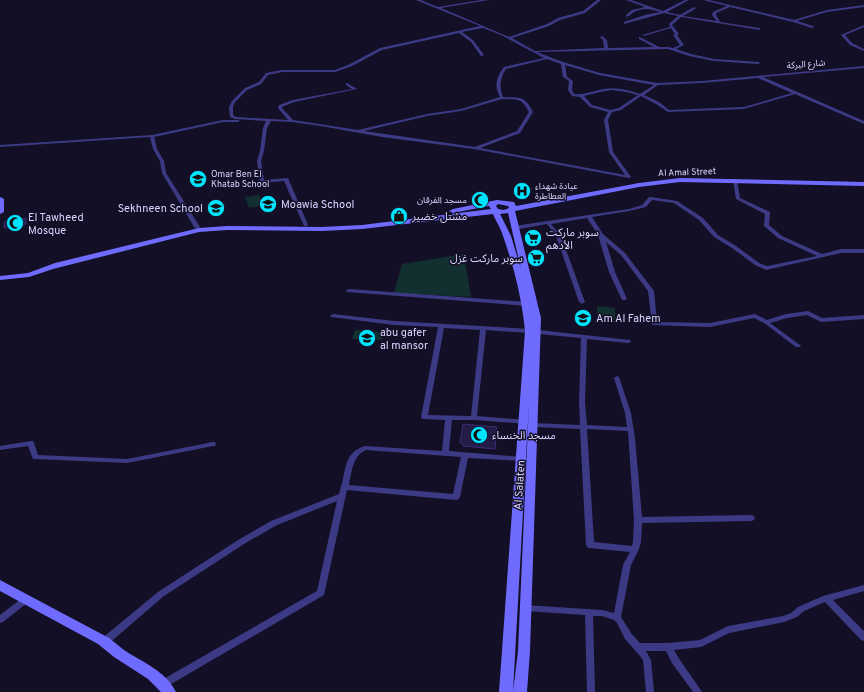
<svg xmlns="http://www.w3.org/2000/svg" width="864" height="692" font-family="Overpass,'Noto Sans Arabic',sans-serif">
<rect width="100%" height="100%" fill="#130f26"/>
<!-- green -->
<path fill="#12302f" d="M259,195L264,205L249,208L245,197Z
M464,254L471,297L394,293L402,264Z
M597,306L615,308V323L597,321Z
M355,330L384,332L382,340L352,339Z"/>
<!-- building -->
<path fill="#241b47" stroke="#3b2d73" d="M26,218V224L4,228V222Z
M463,424L497,427L495,449L463,446V444L460,443Z"/>
<g fill="none" stroke-linecap="round" stroke-linejoin="round">
<!-- street -->
<path fill="#3d3a85" fill-rule="evenodd" d="M416,0H421L438,7L481,0H489L441,8L509,37L547,24L558,18L583,11L597,0H601L585,13L560,20L549,26L512,38L535,51L604,48L603,40L600,37L602,36L607,40L608,48L654,47L639,39V37H640L659,47H668L673,48L680,45L673,35L675,34L671,28L644,36L642,35L670,27L669,24L678,16L664,13L624,24V22L645,15L660,12C651,9 643,7 634,12C631,14 630,16 626,17V15L632,10L645,7L626,0H631L663,11L685,0H689L667,12L680,15L694,7L696,8L695,9L683,16L717,21L712,15L713,12L727,6L703,0H709L794,20L827,10L864,5V7L827,12L797,21L813,26L814,27L812,28L793,22L730,7L716,13V15L720,22L759,28H760V30L681,17L672,25L679,34L677,35L684,45L676,49L691,54L714,59L759,62L760,63L758,64L714,61L689,56L668,49L537,52L560,61L600,73L657,83L702,81L864,66V68L763,77L864,121V124L795,94L744,109L668,112L656,104L641,96L621,110L612,112L608,120L613,152L631,177L629,178L474,149L382,137L321,126L292,122L271,121L267,128L264,151L261,161L264,180L288,178L308,225L306,226H304L284,181L262,183L260,182L257,161L260,151L263,128L266,121L235,119L230,117L229,107L232,101L245,88L259,82L266,73L282,70H335L350,64L380,48L480,26ZM483,28L501,35L544,58L504,67C496,77 494,86 500,97L461,109L427,114L358,130L293,120L282,108V107L294,102L357,89L347,83H346V85L352,89L293,100L279,105L278,108L288,120L236,117L233,115V107L235,102L247,90L261,84L268,75L282,72H335L352,66L382,50L459,33L471,42L481,56H482L484,55L473,40L462,32ZM547,59L561,64L563,77L569,81L568,90L572,96L580,97L590,107L608,112L604,120L609,152L625,175L480,148L520,133L533,112C524,95 521,98 503,97C499,87 500,78 506,69ZM565,65L599,75L654,85L640,94C627,89 613,86 599,90C590,92 584,95 574,94L572,90L573,81L567,77ZM758,78L792,93L744,107L669,110L659,102L644,95L658,85L702,83ZM612,90L626,92L638,95L619,108L610,110L592,105L584,96L600,92ZM502,99C518,100 521,97 529,112L517,131L475,147L364,131L427,116L461,111Z
M864,25V27L845,35L852,43L864,49V51L850,45L841,35Z
M223,120H238L240,121L238,122H223L154,137L157,149L164,161L166,173L200,227L197,229L194,227L162,173L160,161L153,149L150,137L0,147V145L152,135Z
M733,179H737V180L740,198L770,212V213L769,225L782,236L822,254L841,249H864V253H841L766,270L755,265L732,248L714,237L699,220L674,203L652,200L646,207L629,211L592,217L603,234L625,253L654,291L657,322L710,323L755,314L767,320L786,314L808,311L822,318L864,315V319L821,322L807,315L787,318L770,323L800,345L801,346L800,347H796L764,323L754,318L710,327L652,325L648,291L621,255L606,242L615,272L627,299L626,300H622L609,272L598,235L587,218L551,224L561,236L585,302L582,304L579,302L556,236L547,224L514,230L511,228L514,226L629,209L642,205L649,197H651L677,201L703,218L718,235L736,246L759,263L767,266L817,256L778,238L764,226V225L765,214L736,199L733,180Z
M349,289L529,302L532,304L529,306L347,292L346,291L347,290Z
M333,314L394,321L529,329L630,340L631,341L630,342L628,343L587,339L585,402L587,425L627,427L625,413L614,378L617,376L619,377L631,413L635,438L642,517L751,515L754,516L755,518L754,520L751,521L642,523L641,542L639,549L631,565L621,617L631,633L640,643H668L700,640L728,626L783,616L791,613L798,607L823,596L864,585V591L833,600L864,631V641L861,640L825,602L804,611L797,617L784,622L729,633L701,647L674,650L678,657L702,692H693L672,663L666,651H646L651,660L654,692H646L643,660L640,656L625,639L617,623L614,620L602,616H593L595,692H587L585,615L525,611L522,610L521,608L522,606L525,605L602,610L614,613L623,565L630,552L590,548L587,547L586,545L580,429L533,427H531L530,425L531,423H533L580,425L579,402L581,338L529,333L486,330L477,416L526,420H528L529,422L528,424H526L474,420H452L449,451L524,457H526L527,459L526,461H524L468,458L460,497L459,499L456,500L347,490L324,595L166,687L163,688L160,687L159,684L160,681L317,591L337,501L277,525L244,544L164,596L107,645L104,646L101,645L100,642L101,639L158,592L238,540L271,521L339,494C340,489 342,484 343,479C346,463 348,451 365,446L442,451L445,420L424,419H422L421,417L438,327L394,325L331,317L330,316ZM444,328L480,330L471,416L428,415ZM587,429L628,431L634,520L633,542L632,546L594,542ZM366,450L461,457L453,494L349,485C352,472 352,456 366,450Z
M31,441H33L34,443L38,455L127,459L213,442H215L216,444L215,446H213L127,463L35,459H33L28,446L0,450V446Z
M24,598L27,599L28,601L27,603L3,622L0,623V615L21,599Z"/>
<!-- secondary -->
<path fill="#6f6bff" fill-rule="evenodd" d="M680,178L864,182V186L680,182L639,187L515,211L541,318L530,651L527,692H513L518,651L529,403L513,692H499L525,331C522,299 514,267 503,236C501,229 496,221 493,214L362,229L322,231L227,230L199,232L53,269L29,277L0,280V276L28,273L55,263L199,228L227,226L322,227L362,225L491,209L489,206L453,213L449,211L453,209L497,200L514,202L516,206L639,183ZM498,204L508,206L509,208L504,210L498,209L496,206ZM508,213L521,269L511,236L500,214Z
M0,197L4,199V212L0,214Z
M0,580L109,638C114,642 119,646 124,650C142,662 166,671 176,692H161L148,679L114,657L98,644L0,591Z"/>
</g>
<!-- icons -->
<defs>
<symbol id="school-disc" viewBox="-11 -11 22 22"><circle r="9.5" fill="#00e5ff" stroke="#130f26"/><path d="M0-5L7-2L0 1L-7-2ZM-4 1L0 2.5L4 1V4Q0 6-4 4Z" fill="#111"/></symbol>
<symbol id="hospital-disc" viewBox="-11 -11 22 22"><circle r="9.5" fill="#00e5ff" stroke="#130f26"/><path d="M-5-5h3v3.5h4V-5h3V5h-3V1.5h-4V5h-3Z" fill="#111"/></symbol>
<symbol id="mosque-disc" viewBox="-11 -11 22 22"><circle r="9.5" fill="#00e5ff" stroke="#130f26"/><path d="M3.5-4.9A6 6 0 1 0 3.5 4.9A5 5 0 1 1 3.5-4.9Z" fill="#111"/></symbol>
<symbol id="shop-disc" viewBox="-11 -11 22 22"><circle r="9.5" fill="#00e5ff" stroke="#130f26"/><path d="M-5-2.5h2.3a2.7 3.5 0 0 1 5.4 0H5L5.5 6h-11ZM-1.5-2.5h3a1.5 2.3 0 0 0-3 0Z" fill="#111"/></symbol>
<symbol id="supermarket-disc" viewBox="-11 -11 22 22"><circle r="9.5" fill="#00e5ff" stroke="#130f26"/><path d="M-6-5.5h2.5l.6 2H6L4.5 2H-2.5L-4.4-4H-6ZM-1.5 3.2a1.3 1.3 0 1 0 .1 0ZM3 3.2a1.3 1.3 0 1 0 .1 0Z" fill="#111"/></symbol>
</defs>
<g fill-rule="evenodd">
<use href="#school-disc" x="188" y="169" width="20" height="20"/>
<use href="#hospital-disc" x="512" y="181" width="20" height="20"/>
<use href="#mosque-disc" x="470" y="190" width="20" height="20"/>
<use href="#school-disc" x="258" y="194" width="20" height="20"/>
<use href="#school-disc" x="206" y="198" width="20" height="20"/>
<use href="#shop-disc" x="389" y="206" width="20" height="20"/>
<use href="#mosque-disc" x="5" y="213" width="20" height="20"/>
<use href="#supermarket-disc" x="523" y="228" width="20" height="20"/>
<use href="#supermarket-disc" x="526" y="248" width="20" height="20"/>
<use href="#school-disc" x="573" y="308" width="20" height="20"/>
<use href="#school-disc" x="357" y="328" width="20" height="20"/>
<use href="#mosque-disc" x="469" y="425" width="20" height="20"/>
</g>
<g text-anchor="middle" stroke-width="3" stroke-linejoin="round" paint-order="stroke">
<!-- far-street labels -->
<g font-size="9" fill="#d9d4ff" stroke="#130f26">
<text transform="translate(806 64) rotate(-5)" y="3">شارع البركة</text>
<text transform="translate(687 172) rotate(-2)" y="3">Al Amal Street</text>
</g>
<!-- far-poi labels -->
<g font-size="9" fill="#d9d4ff" stroke="#130f26" text-anchor="start">
<text x="211" y="177">Omar Ben El<tspan x="211" dy="10">Khatab School</tspan></text>
<text x="535" y="189">عيادة شهداء<tspan x="535" dy="10">العطاطرة</tspan></text>
<text x="467" y="203" text-anchor="end">مسجد الفرقان</text>
</g>
<!-- poi labels -->
<g font-size="11" fill="#d9d4ff" stroke="#130f26" text-anchor="start">
<text x="281" y="208">Moawia School</text>
<text x="203" y="212" text-anchor="end">Sekhneen School</text>
<text x="412" y="220">مشتل خضير</text>
<text x="28" y="221">El Tawheed<tspan x="28" dy="13">Mosque</tspan></text>
<text x="546" y="236">سوبر ماركت<tspan x="546" dy="13">الأدهم</tspan></text>
<text x="523" y="262" text-anchor="end">سوبر ماركت غزل</text>
<text x="596" y="322">Am Al Fahem</text>
<text x="380" y="336">abu gafer<tspan x="380" dy="13">al mansor</tspan></text>
<text x="492" y="439">مسجد الخنساء</text>
</g>
<!-- street labels -->
<g font-size="11" fill="#d9d4ff" stroke="#130f26">
<text transform="translate(519 485) rotate(-86)" y="4">Al Salaten</text>
</g>
</g>
</svg>
